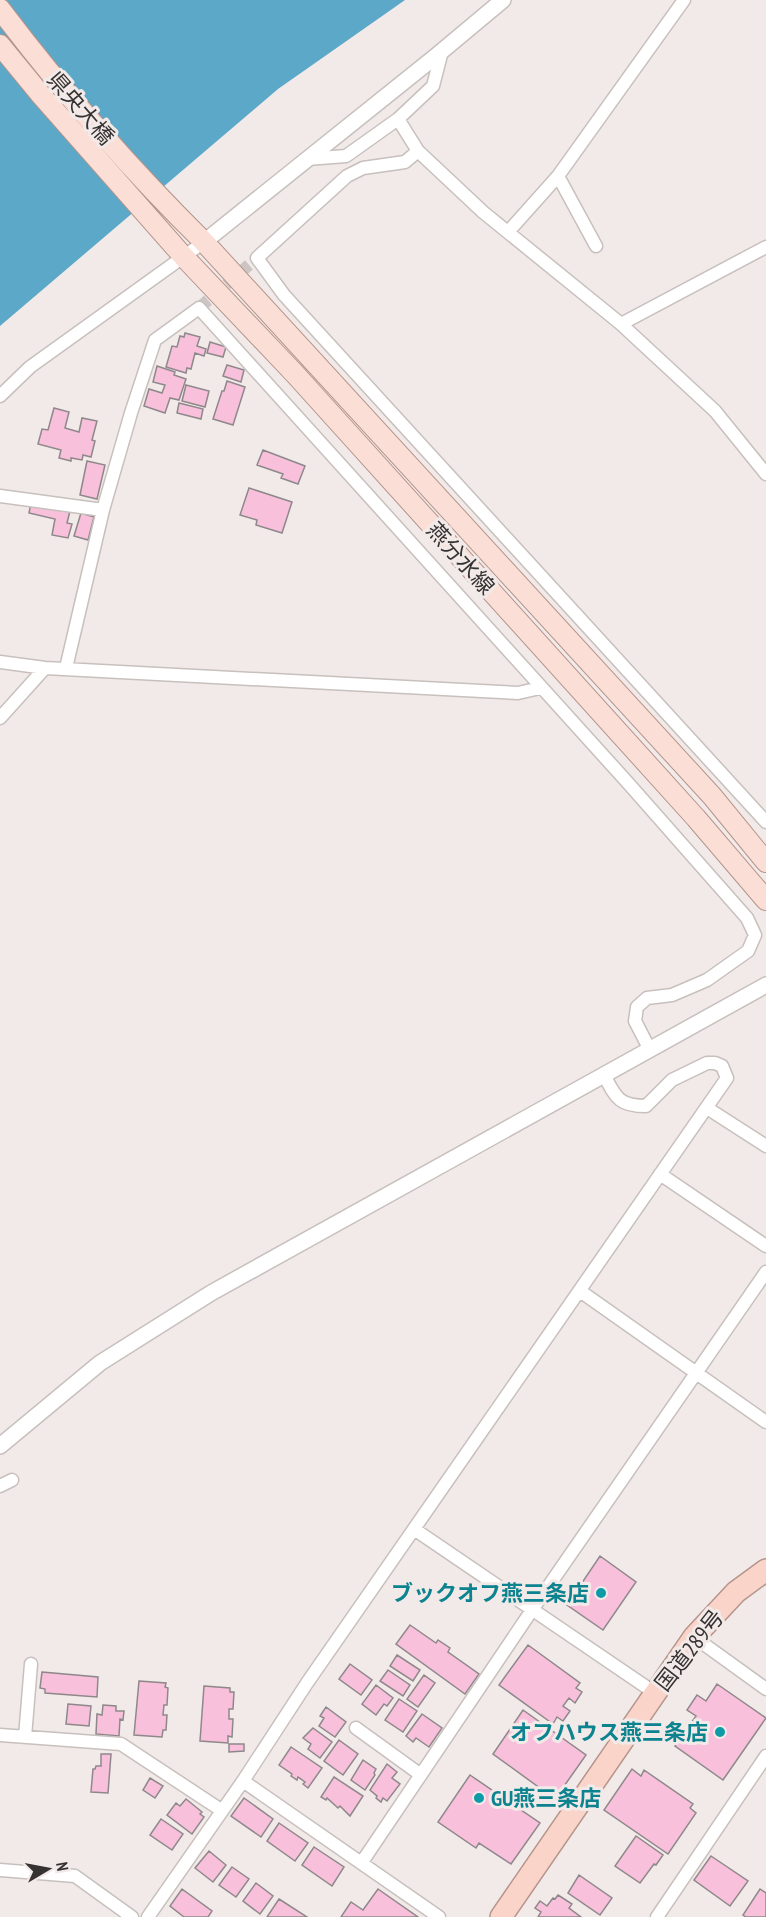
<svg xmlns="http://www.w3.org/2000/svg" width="766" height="1917" font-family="'PT Sans Narrow','Noto Sans JP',sans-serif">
<rect width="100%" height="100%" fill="#f2eae8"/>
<!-- water -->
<path fill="#5ba8c9" d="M4,0H405L278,89L0,326V4Z"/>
<!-- building -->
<path fill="#f8c0db" stroke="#8e888b" stroke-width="1.5" d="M185,333L200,337L197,346L206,349L204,356L195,353L191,369L187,368L186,373L166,367L172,346L177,347L180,336L184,337Z
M210,342L226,347L223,357L207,353Z
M227,365L244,370L241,382L223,376Z
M157,366L175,372L174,375L186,379L179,400L170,398L165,413L144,406L149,389L162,393L165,385L153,382Z
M227,381L245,387L233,425L213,419L222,391H224Z
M186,385L209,391L205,407L182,401Z
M179,403L203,409L201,419L177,413Z
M54,408L69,412L65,428L79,432L82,418L97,421L92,440L95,441L91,457L83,455L82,460L71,458V461L59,458L61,450L38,444L42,429L48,430Z
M263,450L305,466L298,484L281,478L283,474L257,465Z
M87,461L105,465L97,499L80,495Z
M249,488L292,502L282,533L256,525L257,520L240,515Z
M31,503L70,511L67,523L72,524L68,538L52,535L55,519L29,513Z
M81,513L94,517L88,540L74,536Z
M600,1556L636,1582L603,1630L567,1605Z
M410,1625L436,1643L438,1640L450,1648L448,1652L479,1674L465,1694L396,1644Z
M528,1645L580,1683L576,1688L582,1692L575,1703L569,1698L563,1706L570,1711L563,1721L557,1717L553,1724L499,1685Z
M397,1655L420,1670L413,1681L390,1666Z
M350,1664L372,1680L361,1695L339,1679Z
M388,1670L410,1685L403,1696L380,1681Z
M42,1672L98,1677L97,1697L45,1693V1689L40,1688Z
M424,1675L435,1683L418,1707L407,1699Z
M139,1681L166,1683L165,1687L168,1688L167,1705H164L163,1715H167L166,1730H163L162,1737L134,1735Z
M717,1684L766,1718L723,1780L675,1746L696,1716L687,1710L697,1695L706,1701Z
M376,1685L393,1698L387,1706L384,1704L376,1715L362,1704Z
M204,1686L230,1688V1692H234L233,1709H229V1719H233L232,1737L228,1736V1743L200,1741Z
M399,1699L417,1711L403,1732L385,1720Z
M68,1704L91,1706L89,1726L66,1724Z
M103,1705L116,1706V1711H124L123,1720L120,1719L119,1736L96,1734L97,1714L102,1715Z
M326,1707L346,1722L335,1737L319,1726L324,1718L320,1716Z
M523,1710L586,1755L555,1799L493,1754Z
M422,1714L442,1728L429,1747L416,1738L413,1742L406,1736Z
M313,1728L332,1742L320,1758L308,1749L311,1744L303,1738Z
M339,1740L358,1754L343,1775L324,1761Z
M229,1744H244V1751L229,1752Z
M291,1747L322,1768L308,1788L303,1784L305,1782L298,1777L297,1780L291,1776L292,1774L279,1765Z
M101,1754H111L108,1793L91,1792L93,1769H95L96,1766H101Z
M363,1760L376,1769L374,1773L375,1775L365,1790L351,1780Z
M387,1764L397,1772L392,1778L400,1784L387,1801L383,1798L381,1802L376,1798L377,1796L370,1790Z
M632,1769L641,1776L644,1770L693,1804L690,1808L696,1813L668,1854L604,1810Z
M470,1775L540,1823L511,1864L479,1843L476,1848L438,1822Z
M334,1777L363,1796L350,1816L340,1806L338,1808L327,1798L326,1800L321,1797Z
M150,1778L163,1786L155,1798L143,1790Z
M244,1798L273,1819L261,1837L231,1816Z
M186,1799L202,1812L200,1814L204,1817L192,1834L167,1815L176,1803L180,1806Z
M161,1819L183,1834L172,1850L150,1835Z
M279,1823L308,1843L295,1861L267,1841Z
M636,1836L663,1855L656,1865L654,1864L640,1883L615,1866Z
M314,1847L344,1867L332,1886L302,1865Z
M209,1851L226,1865L213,1882L195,1868Z
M711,1856L748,1881L730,1906L694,1880Z
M232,1867L249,1879L236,1897L219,1885Z
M579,1875L612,1898L600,1915L568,1893Z
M256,1883L273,1896L260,1914L243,1901Z
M182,1889L212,1911L208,1917H184L170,1906Z
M378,1889L418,1917H341L351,1902L363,1910Z
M760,1889L766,1893V1917H746L743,1915Z
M558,1895L572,1904L569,1908L581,1917H538L541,1912L535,1908L540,1901L547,1906L553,1898L555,1899Z
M279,1899L307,1917H267Z"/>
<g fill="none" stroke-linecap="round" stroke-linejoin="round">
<!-- minor-tunnel -->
<path stroke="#ccc5c3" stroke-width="12" stroke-dasharray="12 6" stroke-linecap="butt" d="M199,308L257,258"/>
<defs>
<path id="minor" d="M398,119L418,151L483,212L621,324L715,411L766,474
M418,151L405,162L363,168L347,176L257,258L284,295L766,822
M307,159L346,156L398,119L433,86L442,51
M508,232L558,176
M596,246L558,176L684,0
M621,324L766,247
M0,396L30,367L204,242
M0,496L103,510
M0,662L45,668L518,693L540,688
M66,668L103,510L131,413L155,340L199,308L628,783L747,918L755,935L748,951L707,980L672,995L647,998L637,1007L635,1021L650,1050
M0,718L45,668
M707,1108L766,1146
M660,1174L766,1246
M580,1291L766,1422
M0,1486L12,1480
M414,1529L655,1693
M694,1637L766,1689
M356,1728L421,1775
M0,1735L121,1744L221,1810
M25,1737L31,1664
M243,1781L439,1917
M362,1862L532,1610L766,1272
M0,1870L75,1876L132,1917
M148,1917L243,1781L307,1683L727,1078L722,1066L715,1063H707L672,1080L646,1106C619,1106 616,1098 604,1075
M657,1917L766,1756"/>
<path id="tertiary" d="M204,242L436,56L503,0
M0,1446L100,1363L211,1293L766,985"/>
<path id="primary" d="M0,9C62,91 131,170 204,242L712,796L766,862
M0,45L41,95L183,256L295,374L696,818L766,900"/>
<path id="trunk" d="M501,1917L694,1637L736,1592L766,1570"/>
</defs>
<!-- minor casing -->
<use href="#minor" stroke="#c7c0bd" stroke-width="15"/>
<!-- tertiary casing -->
<use href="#tertiary" stroke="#c7c0bd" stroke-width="18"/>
<!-- primary casing -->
<use href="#primary" stroke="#b4948b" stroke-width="22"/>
<!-- trunk casing -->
<use href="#trunk" stroke="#b4948b" stroke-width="24"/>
<!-- minor -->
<use href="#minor" stroke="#fff" stroke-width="12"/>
<!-- tertiary -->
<use href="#tertiary" stroke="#fff" stroke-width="15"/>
<!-- primary -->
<use href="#primary" stroke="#fbdfd6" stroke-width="20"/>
<!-- trunk -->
<use href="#trunk" stroke="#fad4c8" stroke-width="21"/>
</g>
<!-- markers -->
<g fill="#0f9aa8" stroke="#f2eae8" stroke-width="2">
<circle cx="601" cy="1593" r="6"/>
<circle cx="720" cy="1732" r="6"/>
<circle cx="479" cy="1798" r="6"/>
</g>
<g text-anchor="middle" stroke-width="6" stroke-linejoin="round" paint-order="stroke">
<!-- street labels -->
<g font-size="22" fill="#353231" stroke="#f2eae8">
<text transform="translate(81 108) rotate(49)" y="8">県央大橋</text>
<text transform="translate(461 558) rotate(48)" y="8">燕分水線</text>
<text transform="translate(689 1650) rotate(-52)" y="8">国道289号</text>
</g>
<!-- culture labels -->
<g font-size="22" font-weight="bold" fill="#0d838f" stroke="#f2eae8" text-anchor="end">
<text x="589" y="1601">ブックオフ燕三条店</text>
<text x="708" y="1740">オフハウス燕三条店</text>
<text x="491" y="1806" text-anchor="start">GU燕三条店</text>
</g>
</g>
<!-- north arrow -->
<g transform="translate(48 1869) rotate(80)" stroke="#f2eae8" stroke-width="4.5" paint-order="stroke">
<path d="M0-4.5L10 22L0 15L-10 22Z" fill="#353231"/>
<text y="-9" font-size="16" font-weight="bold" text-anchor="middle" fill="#353231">N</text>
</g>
</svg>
